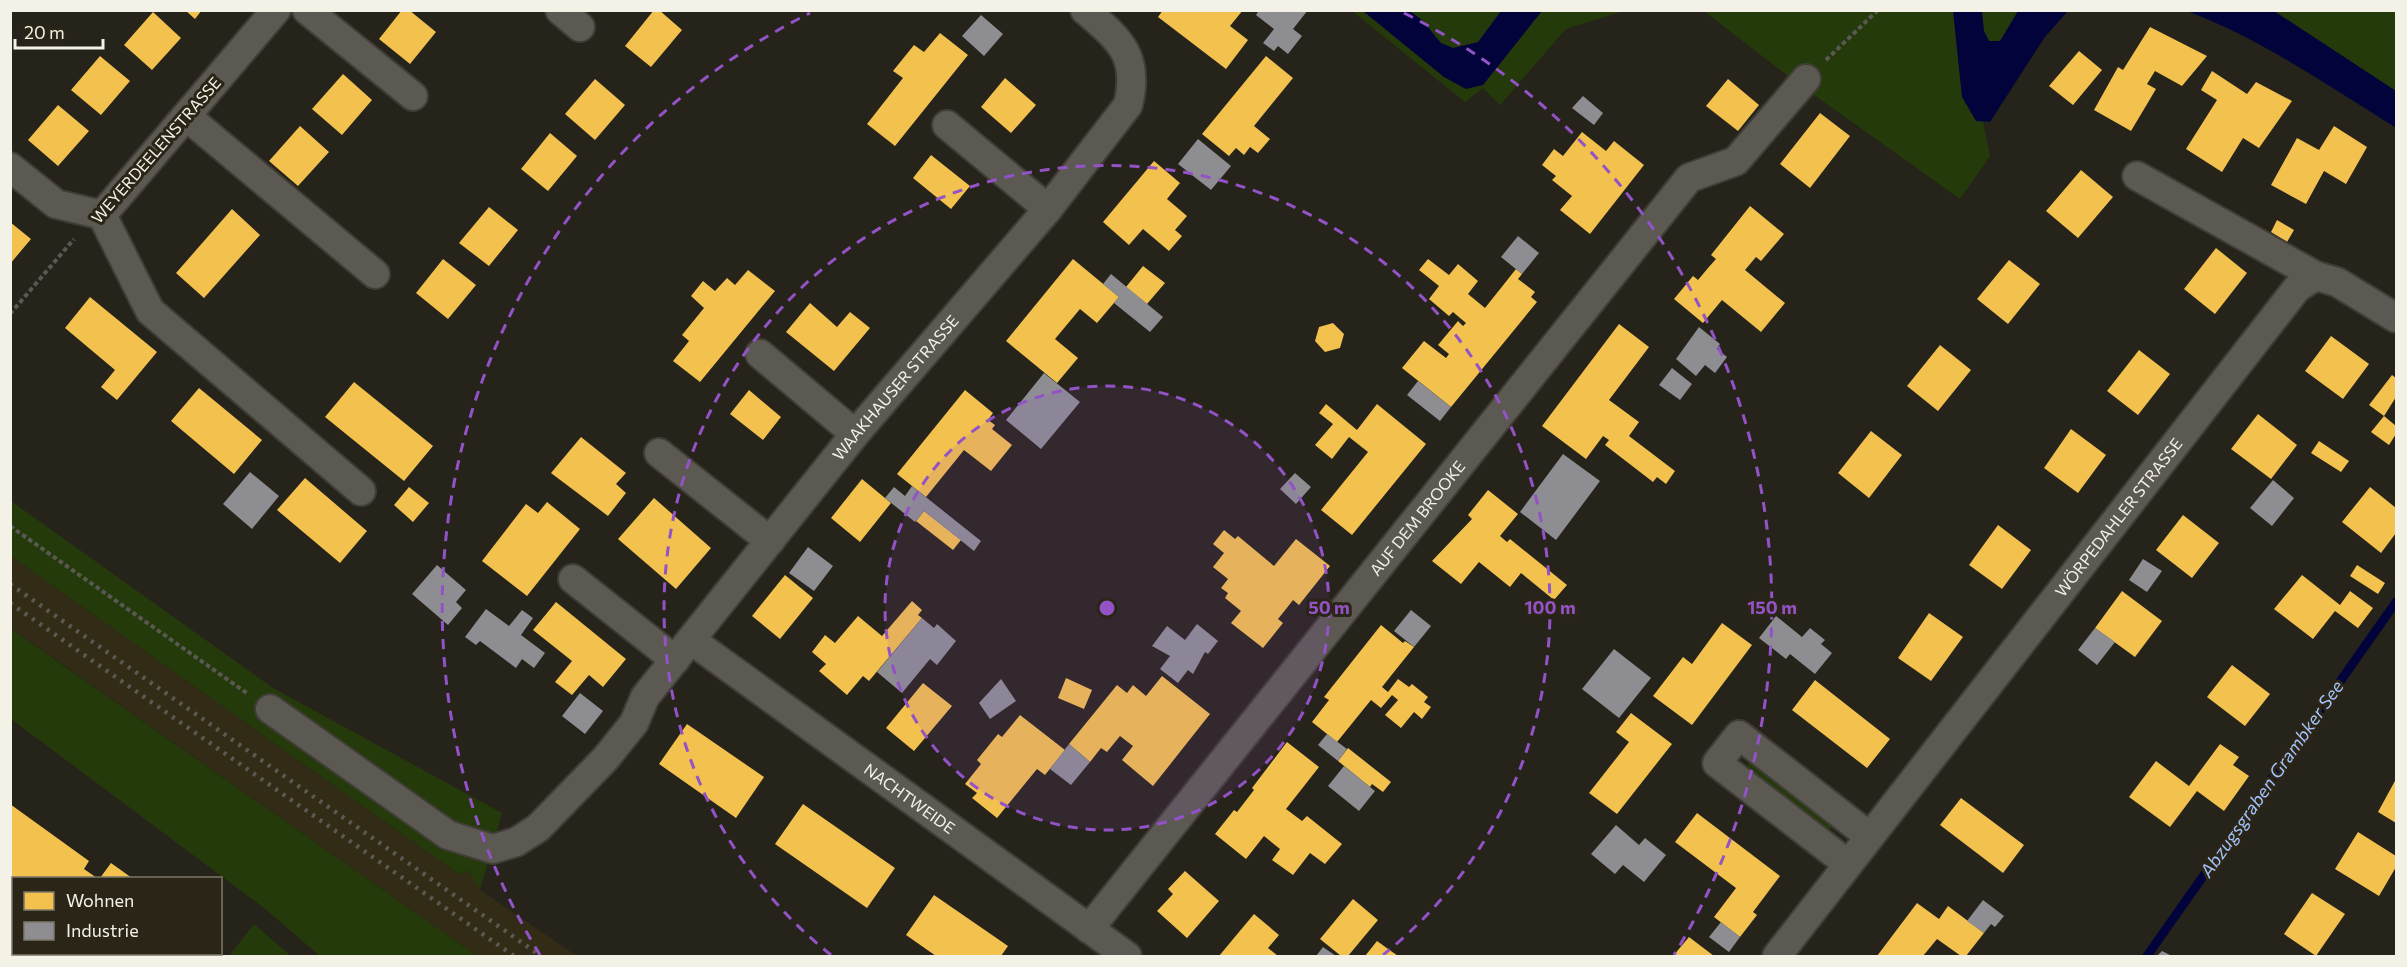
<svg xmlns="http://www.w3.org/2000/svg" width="2407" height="967" font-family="Commissioner,sans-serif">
<rect width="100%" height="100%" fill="#26231a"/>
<!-- built -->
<path fill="#322c17" d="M11,556L460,875L468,870L480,890L577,956H477L11,628Z"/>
<!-- green -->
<path fill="#253a0a" d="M1352,11H1624L1566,29L1500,105L1483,88L1465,102Z
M1704,11H2068L2045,37L1990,122H1983L1990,156L1960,199L1793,80Z
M2187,11H2396V128C2329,86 2261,39 2187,11Z
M11,501L273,688L502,813L480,890L468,870L460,875L11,556Z
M10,628L477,956H320L264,908L11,719Z
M1752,760L1833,825L1826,835L1744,770Z
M254,924L291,956H229Z"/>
<!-- water -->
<path fill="#03033b" d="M1363,11H1410L1422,20L1441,43L1453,48L1478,42L1501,11H1542L1483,85L1466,89L1444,77Z
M1953,11H1982L1984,31L1989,41H2000L2018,11H2068L2045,37L1990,122L1976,121L1962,97Z
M2187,11H2274L2396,91V128C2329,86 2261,39 2187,11Z"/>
<!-- homes -->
<path fill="#f2c14e" d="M185,10H202L195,19Z
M402,10H409L436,32L410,64L379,39Z
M654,10H659L682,30L651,67L625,46Z
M1163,10H1243L1230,26L1248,40L1226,69L1158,17Z
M153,12L181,38L152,70L124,45Z
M2150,27L2207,56L2182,86L2155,71L2147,84L2156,89L2131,131L2094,110L2118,67L2123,70Z
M940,33L968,55L895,146L867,124L903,78L893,71L914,45L924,52Z
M2079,51L2102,70L2073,105L2049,86Z
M100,56L130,81L101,115L71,90Z
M1266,56L1293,78L1254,126L1270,139L1258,153L1250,147L1244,155L1236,148L1229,156L1202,134Z
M2212,71L2247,94L2256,82L2292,101L2259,148L2243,138L2222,172L2186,149L2217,100L2201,90Z
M343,74L372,100L342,135L312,109Z
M1005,78L1036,105L1011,133L981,107Z
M595,79L625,105L595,140L565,114Z
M1728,79L1759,105L1738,131L1706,106Z
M58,105L89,131L58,166L28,140Z
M1820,113L1850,136L1810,188L1780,164Z
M300,126L329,152L298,186L269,161Z
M2334,126L2367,147L2346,184L2324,171L2306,204L2271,185L2297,138L2319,150Z
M1582,132L1606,151L1614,141L1644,165L1590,234L1560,210L1572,196L1552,180L1556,176L1542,165L1554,149L1563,156Z
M550,133L577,156L548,191L521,169Z
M931,155L970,186L951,209L913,178Z
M1154,161L1180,183L1167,199L1187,216L1175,230L1182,236L1169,251L1143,229L1129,245L1103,222Z
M2081,170L2113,197L2078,238L2046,211Z
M1750,206L1784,234L1761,261L1756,257L1745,270L1785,303L1761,332L1722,300L1703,323L1674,299L1693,276L1698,280L1708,268L1716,259L1711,255Z
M489,207L518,230L489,266L459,243Z
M232,209L260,235L204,298L176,273Z
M2277,220L2294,230L2287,242L2271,232Z
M10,222L31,239L10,264Z
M2216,248L2247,273L2215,314L2184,289Z
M443,259L476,285L448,319L416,293Z
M1073,259L1119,297L1097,323L1080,309L1055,339L1078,358L1057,383L1006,341Z
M1428,259L1449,275L1458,264L1478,281L1468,294L1485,308L1516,269L1522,274L1518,279L1535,292L1531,297L1537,302L1451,407L1402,368L1424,341L1446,358L1449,354L1438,345L1458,321L1463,326L1466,323L1453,312L1449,316L1429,299L1439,286L1419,270Z
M2009,260L2040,284L2008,324L1977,299Z
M1143,266L1165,283L1147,304L1126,287Z
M748,270L775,291L700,382L673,361L689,341L682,335L704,308L691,296L703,281L715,291L727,278L735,285Z
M90,297L157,352L117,400L101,387L115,370L65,328Z
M810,303L837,327L850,312L870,328L834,371L786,332Z
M1333,323L1344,334L1340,348L1325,352L1315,341L1319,327Z
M1619,324L1649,347L1609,400L1639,422L1629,436L1675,471L1666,484L1657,477L1653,482L1605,445L1609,440L1603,436L1586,459L1542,426Z
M2331,336L2369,364L2343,399L2305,371Z
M1940,345L1971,370L1938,411L1907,386Z
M2139,350L2170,374L2138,415L2107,391Z
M2392,375L2396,378V397L2384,416L2369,405Z
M354,382L433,446L404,481L325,417Z
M199,388L262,440L234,474L171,421Z
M749,390L781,417L763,440L730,414Z
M965,390L993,413L988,420L995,425L992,429L1012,445L991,471L964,450L926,497L897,474Z
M1326,404L1357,430L1377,404L1426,444L1352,535L1321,510L1368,452L1349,437L1332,459L1315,445L1333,424L1319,413Z
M2258,414L2297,445L2271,479L2231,449Z
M2384,416L2396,426V434L2389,445L2371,432Z
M2071,429L2106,455L2078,493L2044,468Z
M1871,431L1902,455L1869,498L1838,473Z
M581,437L626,473L616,484L626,493L608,516L551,473Z
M2319,441L2349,461L2341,472L2311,453Z
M305,478L367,531L340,563L277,510Z
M862,479L891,503L860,542L831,518Z
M409,487L429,503L413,522L394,505Z
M2370,487L2396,508V533L2381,553L2342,522Z
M1488,490L1518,514L1500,536L1507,542L1510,539L1567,585L1554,600L1521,573L1510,587L1479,562L1461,584L1432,561L1472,519L1468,515Z
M654,498L711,548L676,589L618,539Z
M547,502L580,529L527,596L482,561L526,504L538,513Z
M924,511L961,540L953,550L916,521Z
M2183,515L2219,543L2192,578L2156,550Z
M1998,525L2031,550L2002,589L1969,565Z
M1224,530L1235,539L1238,536L1274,566L1296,539L1330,566L1299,605L1293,600L1286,609L1278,619L1283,623L1263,648L1231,623L1241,611L1225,598L1228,593L1221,588L1228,579L1213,567L1224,553L1213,544Z
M2357,565L2385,583L2378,594L2350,576Z
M785,575L813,598L780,639L752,616Z
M2302,575L2340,605L2350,591L2373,608L2358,628L2335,611L2313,639L2274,609Z
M2122,591L2162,621L2135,657L2095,628Z
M912,601L922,610L918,615L922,618L869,681L863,676L847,695L819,671L826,664L812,652L825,635L835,643L858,616L882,636Z
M556,602L626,659L603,687L589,675L572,695L555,682L572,661L533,630Z
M1929,613L1963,637L1931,681L1898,658Z
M1722,623L1752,645L1692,725L1653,696L1683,657L1692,664Z
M1381,625L1403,643L1405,641L1414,647L1382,687L1388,692L1398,679L1409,687L1412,684L1428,697L1424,702L1431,707L1422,719L1414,712L1401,728L1385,715L1398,700L1392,695L1381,708L1371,700L1337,742L1312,722L1329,700L1324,697Z
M2232,665L2270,694L2245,726L2207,697Z
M1162,676L1210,714L1153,786L1122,760L1133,746L1120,736L1107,752L1101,748L1090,762L1069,744L1117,685L1127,693L1133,685L1146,696Z
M1066,678L1092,690L1084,709L1058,698Z
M1815,680L1890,739L1867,768L1792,710Z
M923,683L952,706L914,751L886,728Z
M1631,713L1672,744L1617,814L1589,793L1629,742L1616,732Z
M1020,715L1065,750L1045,775L1037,769L997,818L972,798L977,793L965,784L981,764L977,760L998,734L1002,737Z
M687,724L764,777L736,818L659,764Z
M1287,742L1319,767L1286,809L1302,821L1307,816L1342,844L1325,864L1310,853L1293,875L1272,860L1280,849L1264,836L1246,859L1215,834L1234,810L1237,812L1254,790L1252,788Z
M2220,744L2239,757L2233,765L2249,776L2224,811L2197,791L2170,827L2129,797L2156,761L2189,786Z
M1348,748L1391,782L1383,792L1372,784L1370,787L1338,761Z
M2396,779V823L2378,812Z
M1961,798L2024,845L2003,873L1940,825Z
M10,804L89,861L84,869L97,878H14V917L10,914Z
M803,804L895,868L867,908L775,844Z
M1697,813L1780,876L1753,912L1757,915L1740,937L1714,917L1736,888L1675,842Z
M2358,832L2396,856V867L2379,896L2335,869Z
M111,863L132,878H100Z
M1185,871L1219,901L1187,938L1157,911L1173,894L1168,889Z
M2312,893L2345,914L2316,956L2284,934Z
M934,895L1008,946L1001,956H936L906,935Z
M1353,899L1378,920L1348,956H1341L1320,939Z
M1917,903L1939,919L1948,906L1984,933L1966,956H1961L1937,939L1923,956H1877Z
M1254,914L1279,935L1268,948L1278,956H1219Z
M1689,937L1714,956H1673Z
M1377,941L1398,956H1365Z
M108,954H182L180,956H112Z"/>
<!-- industry -->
<path fill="#8d8d92" d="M1259,10H1308L1293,29L1302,36L1288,54L1278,46L1274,51L1263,43L1274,29L1256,15Z
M981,15L1003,34L984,56L962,36Z
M1583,96L1603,113L1594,125L1572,108Z
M1198,139L1231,166L1211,190L1178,164Z
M1518,236L1539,253L1522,274L1501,257Z
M1111,274L1163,317L1150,332L1114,303L1119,297L1103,284Z
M1699,327L1720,344L1717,349L1727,357L1715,373L1705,365L1696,376L1676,359Z
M1672,368L1692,384L1680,400L1659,385Z
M1044,373L1080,402L1041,449L1006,420Z
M1418,381L1451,407L1440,421L1407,395Z
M1563,454L1600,481L1556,540L1520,512Z
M250,472L279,496L252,529L223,504Z
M1295,473L1311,487L1296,504L1280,489Z
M2273,480L2294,498L2272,526L2250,508Z
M912,486L981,541L974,551L924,511L915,522L885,498L894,487L905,496Z
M808,547L833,566L814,591L789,573Z
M2143,559L2162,571L2147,592L2129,580Z
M437,565L466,590L456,602L462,608L448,625L412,594Z
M486,609L509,626L522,610L533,618L521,635L545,653L534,668L522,659L516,668L480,641L476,645L465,637Z
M1411,610L1431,626L1414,647L1394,631Z
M1776,616L1802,637L1810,628L1825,640L1821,644L1832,653L1815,674L1790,654L1786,659L1759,638Z
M922,618L934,628L937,624L956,641L937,665L930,659L902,693L877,672Z
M1197,624L1218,641L1208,654L1205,652L1193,674L1188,670L1178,683L1160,669L1170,656L1152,646L1167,626L1185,640Z
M2095,628L2115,642L2097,665L2078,650Z
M1614,649L1651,678L1619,718L1582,689Z
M1001,679L1016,701L990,719L979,703Z
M580,693L603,711L585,734L562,716Z
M1327,734L1347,749L1338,761L1318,745Z
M1069,744L1090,762L1071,785L1050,769Z
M1344,766L1375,791L1359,811L1328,786Z
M1616,825L1639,845L1645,838L1666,855L1644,882L1623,865L1615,874L1591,854Z
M1983,900L2004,916L1995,927L1991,924L1984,933L1967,921Z
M1721,922L1740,937L1729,952L1709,937Z
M1323,947L1336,956H1316Z
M2162,951L2172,956H2157Z"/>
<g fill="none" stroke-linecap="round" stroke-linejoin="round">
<!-- stream -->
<path stroke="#03033b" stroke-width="9" d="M2147,956L2396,602"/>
<defs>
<g id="minor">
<path d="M307,10L413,96"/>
<path d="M560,10L580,27"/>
<path d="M186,116L375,274"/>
<path d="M947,125L1048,209"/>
<path d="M10,167L56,204L102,215L150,311L361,491"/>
<path d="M2137,176L2316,276"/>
<path d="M102,215L276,10"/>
<path d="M760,354L855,434"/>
<path d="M659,453L770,541"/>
<path d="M573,579L675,660"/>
<path id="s1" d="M691,640L1127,956"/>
<path id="s2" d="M270,709L448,835L493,849L516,842L538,828L606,758L634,723L645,697L855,434L1048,209L1128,105C1140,56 1120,40 1085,10"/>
<path d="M1848,864L1717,763L1739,735L1869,836"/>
<path id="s3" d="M1089,929L1689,178L1736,161L1806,79"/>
<path id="s4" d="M1777,956L2297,288L2316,276L2337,282L2396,318"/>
</g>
</defs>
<!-- minor casing -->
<use href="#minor" stroke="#403d37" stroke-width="32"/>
<!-- path -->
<path stroke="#5a5852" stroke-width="4" stroke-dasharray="4.5 3" stroke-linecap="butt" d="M1826,60L1878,10
M10,314L74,239
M10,526L248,694
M10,928L14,931
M68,954L73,956
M19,956L22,954
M195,956L197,954"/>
<!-- minor -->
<use href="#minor" stroke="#5b5952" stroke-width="28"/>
<!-- rail -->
<path stroke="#5b5952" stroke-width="4.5" stroke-dasharray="3 6" stroke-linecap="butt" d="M10,584L541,956
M10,603L514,956"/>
</g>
<!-- distance rings -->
<circle cx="1107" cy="608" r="222" fill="#9353c7" fill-opacity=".12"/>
<g fill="none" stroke="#9353c7" stroke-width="3" stroke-dasharray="10 8">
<circle cx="1107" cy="608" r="222"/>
<path d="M831 955A443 443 0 1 1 1383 955"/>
<path d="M540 955A665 665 0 0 1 810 13M1404 13A665 665 0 0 1 1674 955"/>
</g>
<g text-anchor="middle" stroke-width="6" stroke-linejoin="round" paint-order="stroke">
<!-- street labels -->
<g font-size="16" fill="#f4f1e7" stroke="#2a2516">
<text transform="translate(156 150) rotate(-49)" y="6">WEYERDEELENSTRASSE</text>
<text dy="6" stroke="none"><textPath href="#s2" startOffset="884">WAAKHAUSER STRASSE</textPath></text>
<text dy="6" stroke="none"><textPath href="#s3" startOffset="526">AUF DEM BROOKE</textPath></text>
<text dy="6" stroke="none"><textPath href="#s4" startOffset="556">WÖRPEDAHLER STRASSE</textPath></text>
<text dy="6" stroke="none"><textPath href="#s1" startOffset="270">NACHTWEIDE</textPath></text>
</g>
<!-- water labels -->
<g font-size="18" font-style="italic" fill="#a3c3fc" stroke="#2a2516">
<text transform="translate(2272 779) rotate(-55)" y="6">Abzugsgraben Grambker See</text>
</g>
</g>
<circle cx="1107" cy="608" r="9" fill="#9353c7" stroke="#2a2516" stroke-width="3"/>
<g font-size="18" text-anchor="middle" font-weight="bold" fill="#9353c7" stroke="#2a2516" stroke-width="6" stroke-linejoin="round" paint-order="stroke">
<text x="1329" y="614">50 m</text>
<text x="1550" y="614">100 m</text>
<text x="1772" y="614">150 m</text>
</g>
<!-- border -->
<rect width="2407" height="967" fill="none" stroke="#f4f1e7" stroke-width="24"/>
<!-- legend -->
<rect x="12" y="877" width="210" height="78" fill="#2a2516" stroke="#7b776a" stroke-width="1.5"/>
<rect x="24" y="892" width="30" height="18" fill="#f2c14e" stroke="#7b776a" stroke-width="1.5"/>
<text x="66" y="907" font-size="18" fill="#f4f1e7">Wohnen</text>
<rect x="24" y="922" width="30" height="18" fill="#8d8d92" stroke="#7b776a" stroke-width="1.5"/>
<text x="66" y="937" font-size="18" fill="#f4f1e7">Industrie</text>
<!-- scale -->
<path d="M15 39v9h88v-9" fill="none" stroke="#f4f1e7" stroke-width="3"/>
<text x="24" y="39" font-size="18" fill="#f4f1e7" stroke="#2a2516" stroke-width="4.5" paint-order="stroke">20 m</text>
</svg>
